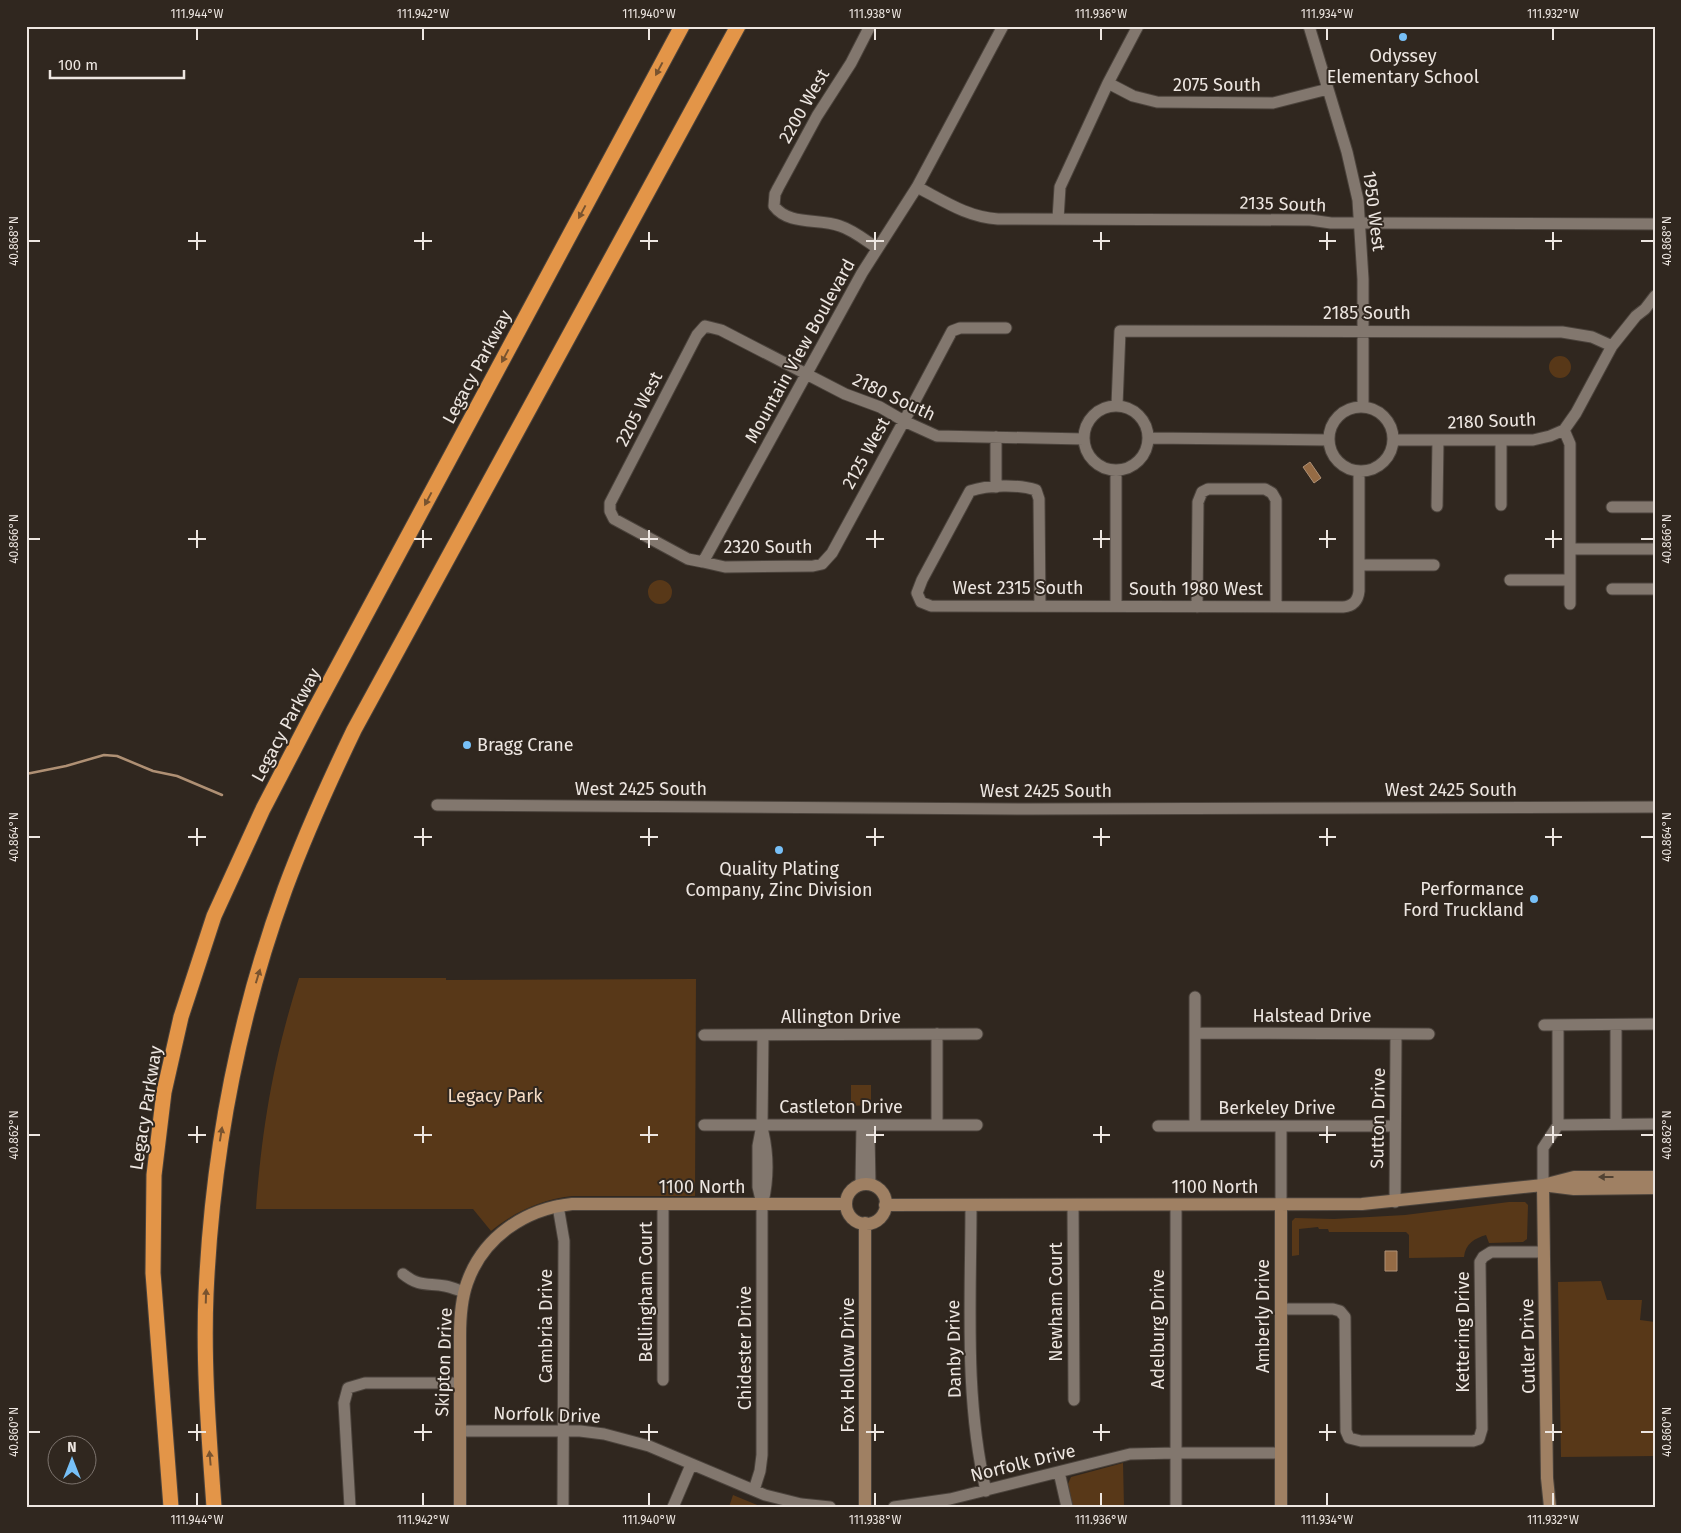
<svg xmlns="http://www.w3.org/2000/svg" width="1681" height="1533" font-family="'Fira Sans',sans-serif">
<rect width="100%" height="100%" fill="#30271f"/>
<!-- green -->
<path fill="#583818" d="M1549 367a11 11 0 1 1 22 0a11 11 0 1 1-22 0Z
M648 592a12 12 0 1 1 24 0a12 12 0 1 1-24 0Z
M299,978H446V980L696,979L695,1196H572C540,1200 516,1211 491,1231L473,1209H256C262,1126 274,1057 299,978Z
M851,1085H871V1105L851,1106Z
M1509,1202H1525L1528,1205L1527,1239L1523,1242L1489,1243L1486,1235C1475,1238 1465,1244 1464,1257L1409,1258V1235L1406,1232H1329L1328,1229H1319L1318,1227L1299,1229V1255L1292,1256V1221L1295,1218L1334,1219L1405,1215Z
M1601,1281L1607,1300H1642L1640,1320L1655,1322V1456L1561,1457L1558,1282Z
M1123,1463L1124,1507H1073L1068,1484L1071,1477Z
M733,1495L762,1507H729Z"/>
<!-- water -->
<path fill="#956b45" stroke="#af9074" d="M1310,462L1321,478L1314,483L1303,467Z
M1385,1251H1397V1271H1385Z"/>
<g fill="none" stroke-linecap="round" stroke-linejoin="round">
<!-- stream -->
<path stroke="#af9074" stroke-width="2.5" d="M26,774L66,766L104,755L117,756L153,771L177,776L222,795"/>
<defs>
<path id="street" d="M870,26L851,63L817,116L778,188L775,194L774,206C789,226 819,218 840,226C853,230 865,240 877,248
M1309,26L1347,152L1358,200L1363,279V407
M1108,83L1133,96L1157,102L1273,103L1328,89
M917,187C944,201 967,217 998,219L1310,220L1331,223H1373L1655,224
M1058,219L1060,187L1108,83L1138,26
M1006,328H960L952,331L909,412L899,430L832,553L822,564L813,566L725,567L703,562L688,559L614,519L610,511V503L697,335L705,326L721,330L845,394L880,407L904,421L937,436L1084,439
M1117,405L1120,331L1562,332L1592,337L1612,346
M1084 438a32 32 0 1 1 64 0a32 32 0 1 1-64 0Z
M1329 439a32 32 0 1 1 64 0a32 32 0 1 1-64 0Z
M1564,430L1570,444V604
M996,437V487
M1149,438L1329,440
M1393,440H1533L1550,436L1564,430L1576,413L1612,346L1636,316L1645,309L1655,296
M1116,471V606
M1501,505V440
M1437,506L1438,440
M1612,507H1655
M1570,549H1655
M703,562L862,273L917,187L1003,26
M1359,565H1434
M1510,580H1570
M1612,589H1655
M1040,606L1039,499L1036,490C1018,484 988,485 970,491L922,580L917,593L921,602L931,606L1343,607C1353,606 1358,601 1359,591V471
M1197,607L1198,502L1202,492L1208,489H1265L1272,493L1276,500V607
M437,805L1030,809L1655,807
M1195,997V1126
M1544,1025L1655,1024
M1616,1025V1124
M1195,1033L1429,1034
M704,1035L977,1034
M704,1125H977
M937,1125V1034
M1558,1125L1655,1124
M1158,1126H1395
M869,1134L870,1184
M861,1184L862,1125
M1543,1185V1148L1558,1125V1025
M763,1202C768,1180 768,1154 763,1132
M1395,1202L1396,1034
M663,1204V1380
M971,1205C971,1300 964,1397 986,1491
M1073,1205L1074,1400
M1176,1205V1507
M1281,1205V1126
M558,1206L564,1241L563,1507
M403,1274C419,1287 427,1283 445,1286C451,1287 458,1290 464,1292
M1281,1309H1333L1340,1311L1345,1317L1346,1431L1349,1438L1361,1441H1473L1479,1439L1482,1429L1480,1262L1483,1257L1491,1252H1544
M460,1431H580L604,1434L649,1446L765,1495L801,1504L830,1507
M1059,1472L1067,1507
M754,1490L760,1471L762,1455V1204L758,1187V1146L762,1125L763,1035
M350,1507L344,1403L348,1388L365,1383H460
M673,1507L691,1465
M894,1507L950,1499L1130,1454L1176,1453H1281"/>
<path id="secondary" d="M846 1204a20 20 0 1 1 40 0a20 20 0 1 1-40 0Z
M1543,1185L1547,1478L1550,1507
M1550,1186L1574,1189L1655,1188
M885,1205L1362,1204L1543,1185L1574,1177H1655
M460,1507V1336C460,1319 461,1300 467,1283C483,1237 525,1209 572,1204H846
M865,1507V1223
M1281,1507V1205"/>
<path id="highway" d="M171,1507L153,1273L154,1175L164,1092L181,1017L214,916L263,809L315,709L682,26
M214,1507C209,1436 203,1365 206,1294C212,1157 238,1018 285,889C305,835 329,782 354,730L738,26"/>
</defs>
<!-- street casing -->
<use href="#street" stroke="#4b433c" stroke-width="13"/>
<!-- secondary casing -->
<use href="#secondary" stroke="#4b433c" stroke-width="14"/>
<!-- highway casing -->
<use href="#highway" stroke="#4b433c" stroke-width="17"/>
<!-- street -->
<use href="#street" stroke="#82776e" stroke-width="11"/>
<!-- secondary -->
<use href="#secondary" stroke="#9f8063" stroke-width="12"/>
<!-- highway -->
<use href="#highway" stroke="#e39548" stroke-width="15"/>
</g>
<!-- one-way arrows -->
<defs><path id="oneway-solid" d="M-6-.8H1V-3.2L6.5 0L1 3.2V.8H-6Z" transform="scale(1.25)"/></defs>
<g fill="#78532f">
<use href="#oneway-solid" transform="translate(659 69) rotate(118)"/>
<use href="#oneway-solid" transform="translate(582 212) rotate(118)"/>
<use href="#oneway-solid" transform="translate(505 356) rotate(118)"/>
<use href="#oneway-solid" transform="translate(428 499) rotate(118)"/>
<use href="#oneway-solid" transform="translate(258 976) rotate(-73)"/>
<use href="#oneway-solid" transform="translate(221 1134) rotate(-81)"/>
<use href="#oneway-solid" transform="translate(206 1296) rotate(-88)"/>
<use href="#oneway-solid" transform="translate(210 1458) rotate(-95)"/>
</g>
<use fill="#514233" href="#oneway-solid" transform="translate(1606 1177) rotate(180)"/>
<!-- ticks -->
<path fill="none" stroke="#ede6e1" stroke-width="2" d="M197,28V40M423,28V40M649,28V40M875,28V40M1101,28V40M1327,28V40M1553,28V40M197,232V250M423,232V250M649,232V250M875,232V250M1101,232V250M1327,232V250M1553,232V250M28,241H40M188,241H206M414,241H432M640,241H658M866,241H884M1093,241H1110M1319,241H1336M1545,241H1562M1641,241H1654M197,530V548M423,530V548M649,530V548M875,530V548M1101,530V548M1327,530V548M1553,530V548M28,539H40M188,539H206M414,539H432M640,539H658M866,539H884M1093,539H1110M1319,539H1336M1545,539H1562M1641,539H1654M197,828V846M423,828V846M649,828V846M875,828V846M1101,828V846M1327,828V846M1553,828V846M28,837H40M188,837H206M414,837H432M640,837H658M866,837H884M1093,837H1110M1319,837H1336M1545,837H1562M1641,837H1654M197,1126V1143M423,1126V1143M649,1126V1143M875,1126V1143M1101,1126V1143M1327,1126V1143M1553,1126V1143M28,1135H40M188,1135H206M414,1135H432M640,1135H658M866,1135H884M1093,1135H1110M1319,1135H1336M1545,1135H1562M1641,1135H1654M197,1424V1441M423,1424V1441M649,1424V1441M875,1424V1441M1101,1424V1441M1327,1424V1441M1553,1424V1441M28,1432H40M188,1432H206M414,1432H432M640,1432H658M866,1432H884M1093,1432H1110M1319,1432H1336M1545,1432H1562M1641,1432H1654M197,1493V1506M423,1493V1506M649,1493V1506M875,1493V1506M1101,1493V1506M1327,1493V1506M1553,1493V1506"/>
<!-- markers -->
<g fill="#77c0f7" stroke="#30271f" stroke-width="2">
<circle cx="1403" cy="37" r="5"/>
<circle cx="467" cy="745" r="5"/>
<circle cx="779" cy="850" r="5"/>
<circle cx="1534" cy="899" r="5"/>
</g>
<g text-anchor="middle" stroke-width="4" stroke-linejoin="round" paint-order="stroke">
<!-- poi labels -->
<g font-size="18" fill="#ede6e1" stroke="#30271f">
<text x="1403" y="62">Odyssey<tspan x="1403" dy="21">Elementary School</tspan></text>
<text x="477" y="751" text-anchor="start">Bragg Crane</text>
<text x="779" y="875">Quality Plating<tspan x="779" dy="21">Company, Zinc Division</tspan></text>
<text x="1524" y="895" text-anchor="end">Performance<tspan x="1524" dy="21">Ford Truckland</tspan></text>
</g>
<!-- street labels -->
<g font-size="18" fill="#ede6e1" stroke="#30271f">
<text x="1217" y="91">2075 South</text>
<text transform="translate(804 106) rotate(-60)" y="6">2200 West</text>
<text transform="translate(1283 204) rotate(2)" y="6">2135 South</text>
<text transform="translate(1374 211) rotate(83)" y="6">1950 West</text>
<text x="1367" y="319">2185 South</text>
<text transform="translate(800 351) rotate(-61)" y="6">Mountain View Boulevard</text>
<text transform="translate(477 367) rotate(-62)" y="6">Legacy Parkway</text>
<text transform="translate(894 397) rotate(25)" y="6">2180 South</text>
<text transform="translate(639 409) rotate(-63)" y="6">2205 West</text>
<text transform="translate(1492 421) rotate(-2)" y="6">2180 South</text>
<text transform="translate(866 453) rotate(-61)" y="6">2125 West</text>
<text x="768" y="553">2320 South</text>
<text x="1018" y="594">West 2315 South</text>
<text x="1196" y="595">South 1980 West</text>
<text transform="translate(286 725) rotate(-62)" y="6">Legacy Parkway</text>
<text x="641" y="795">West 2425 South</text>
<text x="1451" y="796">West 2425 South</text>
<text x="1046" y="797">West 2425 South</text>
<text x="1312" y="1022">Halstead Drive</text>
<text x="841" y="1023">Allington Drive</text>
<text x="841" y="1113">Castleton Drive</text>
<text transform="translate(146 1108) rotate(-81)" y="6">Legacy Parkway</text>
<text x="1277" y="1114">Berkeley Drive</text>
<text transform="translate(1378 1118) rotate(-89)" y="6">Sutton Drive</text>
<text x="702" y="1193">1100 North</text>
<text x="1215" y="1193">1100 North</text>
<text transform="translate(646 1292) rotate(-90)" y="6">Bellingham Court</text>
<text transform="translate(1056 1302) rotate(-90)" y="6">Newham Court</text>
<text transform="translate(1263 1316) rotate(-90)" y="6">Amberly Drive</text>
<text transform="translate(546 1326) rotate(-90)" y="6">Cambria Drive</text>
<text transform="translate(1158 1329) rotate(-90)" y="6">Adelburg Drive</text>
<text transform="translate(1463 1332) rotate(-90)" y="6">Kettering Drive</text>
<text transform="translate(1528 1346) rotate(-91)" y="6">Cutler Drive</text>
<text transform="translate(745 1348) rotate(-90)" y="6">Chidester Drive</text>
<text transform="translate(954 1349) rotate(-91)" y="6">Danby Drive</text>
<text transform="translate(444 1362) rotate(-88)" y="6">Skipton Drive</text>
<text transform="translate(848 1365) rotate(-90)" y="6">Fox Hollow Drive</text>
<text transform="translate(547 1415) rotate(2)" y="6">Norfolk Drive</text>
<text transform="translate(1023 1463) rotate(-14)" y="6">Norfolk Drive</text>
</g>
<!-- park labels -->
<g font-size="18" fill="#f5dbc4" stroke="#30271f">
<text x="495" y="1102">Legacy Park</text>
</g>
</g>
<!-- border -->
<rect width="1681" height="1533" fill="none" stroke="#30271f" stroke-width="55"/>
<!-- north arrow -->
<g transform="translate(72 1460)"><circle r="24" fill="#30271f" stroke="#7c736d"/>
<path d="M0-4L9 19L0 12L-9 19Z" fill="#77c0f7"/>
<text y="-8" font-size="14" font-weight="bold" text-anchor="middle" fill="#ede6e1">N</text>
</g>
<!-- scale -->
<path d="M50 70v8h134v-8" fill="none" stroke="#ede6e1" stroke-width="2.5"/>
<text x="58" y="70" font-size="15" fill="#ede6e1" stroke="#30271f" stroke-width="4" paint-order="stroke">100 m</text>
<rect x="28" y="28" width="1626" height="1478" fill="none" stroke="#ede6e1" stroke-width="2"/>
<g font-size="12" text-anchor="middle" fill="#ede6e1">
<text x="197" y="18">111.944°W</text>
<text x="423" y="18">111.942°W</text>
<text x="649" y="18">111.940°W</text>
<text x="875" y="18">111.938°W</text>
<text x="1101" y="18">111.936°W</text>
<text x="1327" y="18">111.934°W</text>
<text x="1553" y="18">111.932°W</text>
<text transform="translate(14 241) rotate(-90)" y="4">40.868°N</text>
<text transform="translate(1667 241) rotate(-90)" y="4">40.868°N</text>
<text transform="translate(14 539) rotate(-90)" y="4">40.866°N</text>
<text transform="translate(1667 539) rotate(-90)" y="4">40.866°N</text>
<text transform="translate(14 837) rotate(-90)" y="4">40.864°N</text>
<text transform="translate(1667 837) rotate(-90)" y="4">40.864°N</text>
<text transform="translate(14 1135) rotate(-90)" y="4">40.862°N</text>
<text transform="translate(1667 1135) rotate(-90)" y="4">40.862°N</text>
<text transform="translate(14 1432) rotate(-90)" y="4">40.860°N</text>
<text transform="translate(1667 1432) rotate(-90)" y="4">40.860°N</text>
<text x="197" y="1524">111.944°W</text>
<text x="423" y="1524">111.942°W</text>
<text x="649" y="1524">111.940°W</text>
<text x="875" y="1524">111.938°W</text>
<text x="1101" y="1524">111.936°W</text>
<text x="1327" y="1524">111.934°W</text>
<text x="1553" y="1524">111.932°W</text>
</g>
</svg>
